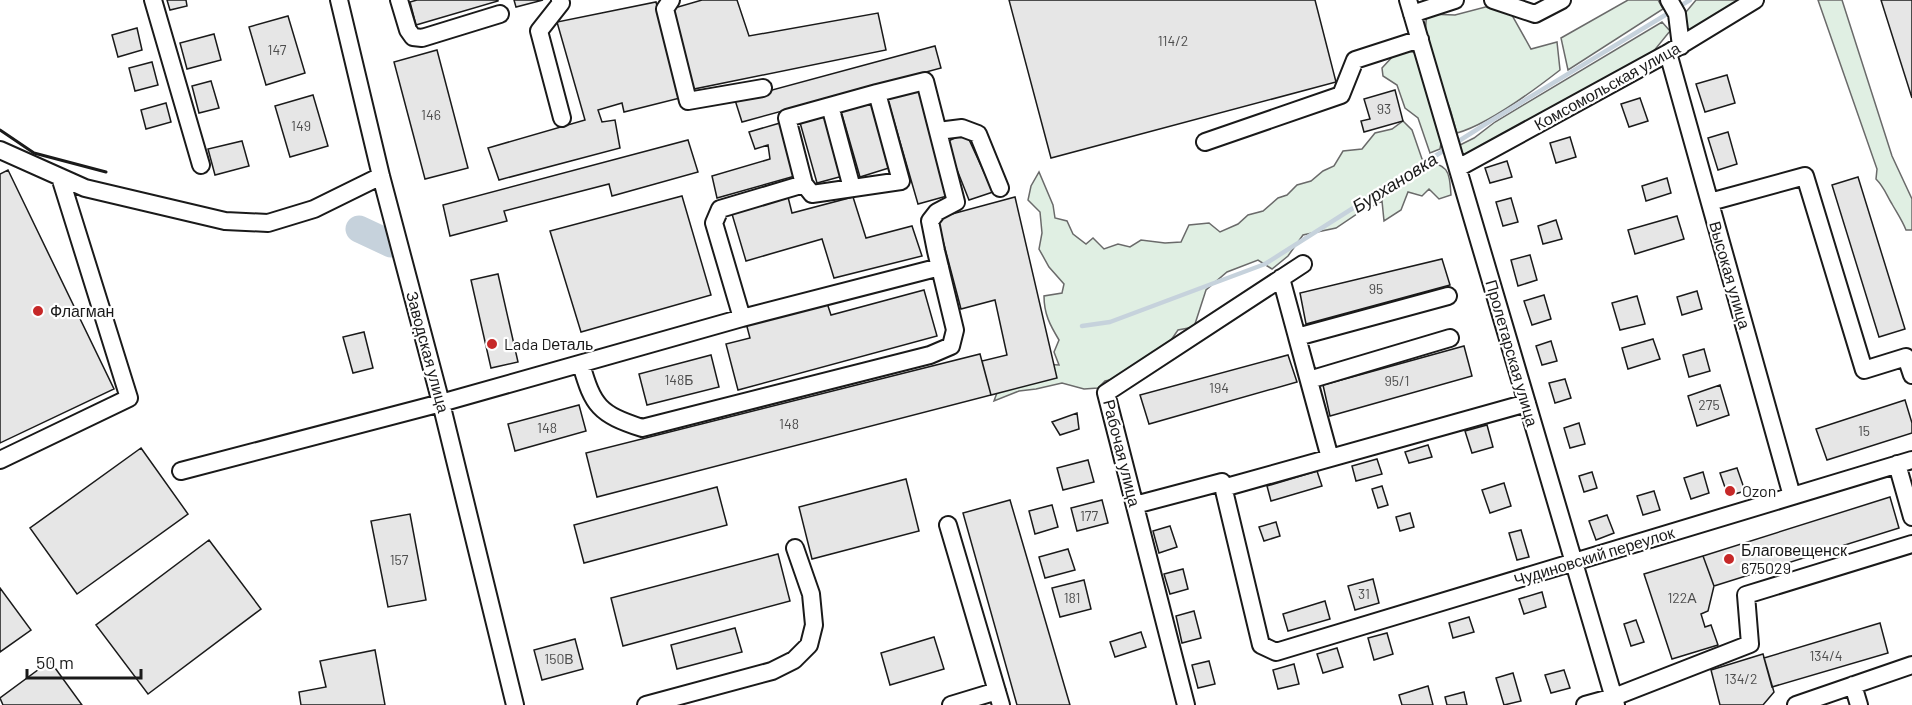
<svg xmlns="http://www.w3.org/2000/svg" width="1912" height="705" font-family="Barlow,sans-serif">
<rect width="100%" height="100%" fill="#fff"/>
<!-- green -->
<path fill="#e0efe3" stroke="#6a6a6a" stroke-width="1.5" d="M1628,0H1658L1663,9L1568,70L1561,38Z
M1696,0H1744L1670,43L1681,18Z
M1818,0H1842L1892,156L1912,199V230H1906C1902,220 1897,213 1892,204C1886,194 1884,187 1876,179L1877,169Z
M1493,5L1509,10L1531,49L1557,42L1560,70C1533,91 1489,124 1457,133C1454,124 1452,114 1449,106C1436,74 1421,50 1427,14L1455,15Z
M1662,22L1670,31L1653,52L1459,160L1456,147L1474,138L1495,122Z
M1409,51L1419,54L1442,137L1440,149L1430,153L1418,118L1405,108L1397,85L1383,76L1382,68L1395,54Z
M1403,121L1412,130L1422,159C1448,167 1449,167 1451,195L1439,199L1429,189L1422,196L1408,192L1401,210L1384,221L1382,201L1360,212L1336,228L1303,235L1288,256L1272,269L1258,260L1227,272L1206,290L1194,327L1178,330L1167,346L1154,351L1145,363L1119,378L1105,381L1098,388L1084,389L1062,383L1036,389L1019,391L994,401L1003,376L1039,364L1059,365L1054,352L1059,340C1050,325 1044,314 1044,296L1062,293L1064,284L1049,267L1039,249L1042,233L1040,212L1028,200L1031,186L1039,172L1053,205L1055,218L1067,221L1073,234L1086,244L1093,238L1104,249L1118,244L1130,247L1141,240L1165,243L1181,242L1189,225L1209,223L1220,232L1238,224L1248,215L1263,211L1278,198L1287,195L1297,185L1311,181L1323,171L1334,166L1343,151L1362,149L1375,133L1392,129Z"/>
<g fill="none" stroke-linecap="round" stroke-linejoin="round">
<!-- stream -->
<path stroke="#c6d2dc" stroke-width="4.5" d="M1082,326L1110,322L1265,264L1484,125L1690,0"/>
<!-- river -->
<path stroke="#c6d2dc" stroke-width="27" d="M359,229L391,244"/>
</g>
<!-- building -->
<path fill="#e6e6e6" stroke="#1a1a1a" stroke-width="1.5" d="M167,0H186L187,6L170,10Z
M417,0H498V1L416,25L410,2Z
M514,0H543L516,7Z
M702,0H737L749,36L878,13L886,50L689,90L671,9Z
M1009,0H1315L1336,82L1051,158Z
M1881,0H1912V98Z
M656,2L680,98L624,112L622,103L598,110L602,122L615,120L620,148L499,180L488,148L585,120L557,22Z
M288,16L305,73L266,85L249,27Z
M137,28L142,50L118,57L112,35Z
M214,34L221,60L187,69L180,43Z
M935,46L941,68L742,122L735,100Z
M437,50L468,168L425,179L394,62Z
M152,62L158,85L135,91L129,68Z
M1727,75L1735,103L1705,112L1696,84Z
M211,81L219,108L199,113L192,86Z
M921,89L947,196L918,204L887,97Z
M1395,90L1403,121L1364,132L1361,121L1370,119L1364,99Z
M313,95L328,146L290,157L275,106Z
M1640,98L1648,121L1629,127L1621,104Z
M871,102L892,167L860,177L841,111Z
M166,103L171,122L146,129L141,110Z
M826,112L843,176L817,183L799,119Z
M780,123L795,176L717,198L712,176L770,159L768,145L755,149L749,132Z
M1728,132L1737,164L1718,170L1708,138Z
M966,133L993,192L969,200L946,142Z
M1570,137L1576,157L1556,163L1550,143Z
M688,140L698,172L612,196L609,184L504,211L507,221L450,236L443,205Z
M242,141L249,166L215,175L208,149Z
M1507,161L1512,177L1490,183L1485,168Z
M8,170L114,389L0,443V174Z
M1858,177L1905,329L1879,337L1832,185Z
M1667,178L1671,193L1646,201L1642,186Z
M682,196L711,295L581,332L550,231Z
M788,197L792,213L853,197L866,238L912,226L922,256L834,278L822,239L746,261L732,214Z
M1015,197L1057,378L991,395L982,361L1007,355L995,300L961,309L937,218Z
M1511,198L1518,222L1503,226L1496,202Z
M1677,216L1684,239L1635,254L1628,230Z
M1556,220L1562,239L1543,244L1538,226Z
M1530,255L1537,280L1518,286L1511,260Z
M1442,259L1450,285L1306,324L1300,293Z
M498,274L518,362L491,368L471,280Z
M924,290L937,336L738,390L726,344L750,338L746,323L826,300L831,315Z
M1697,291L1702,309L1682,315L1677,297Z
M1544,295L1551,319L1532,325L1524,301Z
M1637,296L1645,324L1620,330L1612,303Z
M364,332L373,368L353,373L343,337Z
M1653,339L1660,359L1628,369L1622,348Z
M1551,341L1557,361L1542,365L1536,346Z
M1464,346L1472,376L1330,416L1323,385Z
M1704,349L1710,371L1689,377L1683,355Z
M980,354L991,395L597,497L586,453Z
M711,355L719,387L647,405L639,374Z
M1288,355L1297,382L1149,424L1140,395Z
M1565,379L1571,398L1555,403L1549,383Z
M1720,385L1729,415L1697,426L1688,396Z
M1905,400L1912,423V433L1827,460L1816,429Z
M579,405L586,431L515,451L508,424Z
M1077,413L1079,429L1060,435L1052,422Z
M1579,423L1585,444L1570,448L1564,428Z
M1487,425L1493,447L1472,453L1465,431Z
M1428,445L1432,457L1409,463L1405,452Z
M141,448L188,514L77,594L30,528Z
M1377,459L1382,474L1356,481L1352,466Z
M1088,460L1094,482L1063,490L1057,468Z
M1737,468L1745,491L1728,496L1720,473Z
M1317,471L1322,486L1271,501L1267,486Z
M1592,472L1597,488L1584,492L1579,476Z
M1703,472L1709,493L1691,499L1684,478Z
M906,479L919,531L812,559L799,507Z
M1504,483L1511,506L1490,513L1482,490Z
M1382,486L1388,505L1378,508L1372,489Z
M717,487L727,525L584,563L574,525Z
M1654,491L1660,510L1643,515L1637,496Z
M1890,497L1899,528L1714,586L1703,556Z
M1010,500L1070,705H1017L963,513Z
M1102,500L1108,523L1077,531L1071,508Z
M1052,505L1058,527L1035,534L1029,511Z
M1410,513L1414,527L1400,531L1396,517Z
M410,514L426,600L388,607L371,521Z
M1607,515L1614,533L1596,540L1589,521Z
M1276,522L1280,536L1264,541L1259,527Z
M1170,526L1177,547L1159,553L1153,531Z
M1521,530L1529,557L1517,560L1509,533Z
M209,540L261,609L148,694L96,625Z
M1068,549L1075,570L1045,578L1039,557Z
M778,554L790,601L623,646L611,598Z
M1703,556L1714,586L1708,611L1701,614L1705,627L1711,625L1718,645L1672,659L1644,574Z
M1183,569L1188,589L1170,594L1164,574Z
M1373,579L1379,603L1355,610L1348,586Z
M1084,580L1091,609L1060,617L1052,588Z
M0,588L31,630L0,652Z
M1542,592L1546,607L1524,614L1519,599Z
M1325,601L1330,619L1288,631L1283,614Z
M1194,611L1201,638L1182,643L1176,616Z
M1469,617L1474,632L1453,638L1449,623Z
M1636,620L1644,642L1631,646L1624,624Z
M1880,623L1888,653L1772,687L1764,658Z
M735,628L742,652L677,669L671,645Z
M1141,632L1146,647L1115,657L1110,642Z
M1387,633L1393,654L1374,660L1368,638Z
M934,637L944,669L890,685L881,653Z
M575,639L583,669L542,680L534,650Z
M1337,648L1343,667L1323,673L1317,654Z
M375,650L385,705H301L299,692L326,687L320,661Z
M1763,654L1774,692L1763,705H1720L1711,670Z
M50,661L82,705H3L0,698Z
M1209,661L1215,684L1198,688L1192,665Z
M1294,664L1299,684L1278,689L1273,670Z
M1564,670L1570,688L1551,693L1545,675Z
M1513,673L1521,701L1504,705L1496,678Z
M1428,686L1433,705H1402L1399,695Z
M1464,692L1467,705H1447L1445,697Z"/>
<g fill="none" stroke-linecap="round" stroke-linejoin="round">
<defs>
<path id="minor" d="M153,0L201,165
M339,0L381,176L441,403L515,705
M399,0L408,30L413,37L422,38L500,14
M560,0L561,3L539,31L562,118
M671,0L665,9L688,101L763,88
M1408,0L1616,705
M1493,0L1535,14L1562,0
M1669,0L1677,14L1681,46
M1412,14L1455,0
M1668,53L1792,496
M830,106L852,188
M938,131L962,128L978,134L1000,188
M1205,142L1341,95L1355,60L1420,39
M0,150L85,188L225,221L268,223L314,209L381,176
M1458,168L1668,53L1755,0
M1710,202L1805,176L1864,370L1906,357L1912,375
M1281,278L1297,337L1448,296
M742,318L714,223L720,209L804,184L787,118L877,93L901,181L819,193L812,194L804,184
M1297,337L1330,458
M581,364C593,406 599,414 642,428L930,355L951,346L955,330L936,251L930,221L937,212L956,202L925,81L877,93
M1309,380L1450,338
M0,460L129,398L60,177
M1897,464L1912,517
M181,471L441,403L742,318L940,267
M1223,488L1527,403
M1135,505L1222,482L1261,645L1276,652L1912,460
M948,525L1001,705
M1853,685L1859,705
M646,705L772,671L794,660L809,645L814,625L811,594L795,548
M951,705L997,691
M1186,705L1106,393L1303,264
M1585,705L1614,697L1750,644L1746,595L1912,544
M1796,705L1912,665"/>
</defs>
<!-- minor casing -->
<use href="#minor" stroke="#1a1a1a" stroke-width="20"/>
<!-- minor -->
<use href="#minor" stroke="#fff" stroke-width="16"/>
<!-- wall -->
<path stroke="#1a1a1a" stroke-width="3" d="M0,130L34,153L106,172"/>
</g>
<!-- markers -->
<g fill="#c62828" stroke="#fff" stroke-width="2">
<circle cx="38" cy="311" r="6"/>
<circle cx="492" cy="344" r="6"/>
<circle cx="1730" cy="491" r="6"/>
<circle cx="1729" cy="559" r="6"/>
</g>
<g text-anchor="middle" stroke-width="4.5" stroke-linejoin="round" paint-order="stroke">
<!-- number labels -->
<g font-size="14" fill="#4d4d4d">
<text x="1173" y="46">114/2</text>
<text x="277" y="55">147</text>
<text x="1384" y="114">93</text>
<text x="431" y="120">146</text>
<text x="301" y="131">149</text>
<text x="1376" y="294">95</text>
<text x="679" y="385">148Б</text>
<text x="1397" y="386">95/1</text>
<text x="1219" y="393">194</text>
<text x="1709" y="410">275</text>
<text x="789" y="429">148</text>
<text x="547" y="433">148</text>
<text x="1864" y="436">15</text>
<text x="1089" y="521">177</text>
<text x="399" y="565">157</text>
<text x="1364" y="599">31</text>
<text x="1072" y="603">181</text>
<text x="1682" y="603">122А</text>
<text x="1826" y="661">134/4</text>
<text x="559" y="664">150В</text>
<text x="1741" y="684">134/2</text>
</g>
<!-- street labels -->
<g font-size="16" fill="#1a1a1a" stroke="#fff">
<text transform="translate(1607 86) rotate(-29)" y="6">Комсомольская улица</text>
<text transform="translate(1730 275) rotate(74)" y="6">Высокая улица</text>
<text transform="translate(428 352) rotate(75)" y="6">Заводская улица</text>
<text transform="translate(1512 353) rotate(74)" y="6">Пролетарская улица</text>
<text transform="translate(1122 453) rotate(76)" y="6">Рабочая улица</text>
<text transform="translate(1594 556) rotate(-17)" y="6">Чудиновский переулок</text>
</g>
<!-- poi labels -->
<g font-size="16" fill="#1a1a1a" stroke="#fff" text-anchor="start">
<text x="50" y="317">Флагман</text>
<text x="504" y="350">Lada Dеталь</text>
<text x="1742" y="497">Ozon</text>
<text x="1741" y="556">Благовещенск<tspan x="1741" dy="18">675029</tspan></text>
</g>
<!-- water labels -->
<g font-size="18" font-style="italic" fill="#1a1a1a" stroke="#fff">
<text transform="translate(1395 183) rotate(-32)" y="6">Бурхановка</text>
</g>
</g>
<!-- scale -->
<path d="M27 669v9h114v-9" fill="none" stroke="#1a1a1a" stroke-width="3"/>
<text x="36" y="669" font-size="18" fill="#1a1a1a" stroke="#ffffff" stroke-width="4.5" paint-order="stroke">50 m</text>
</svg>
